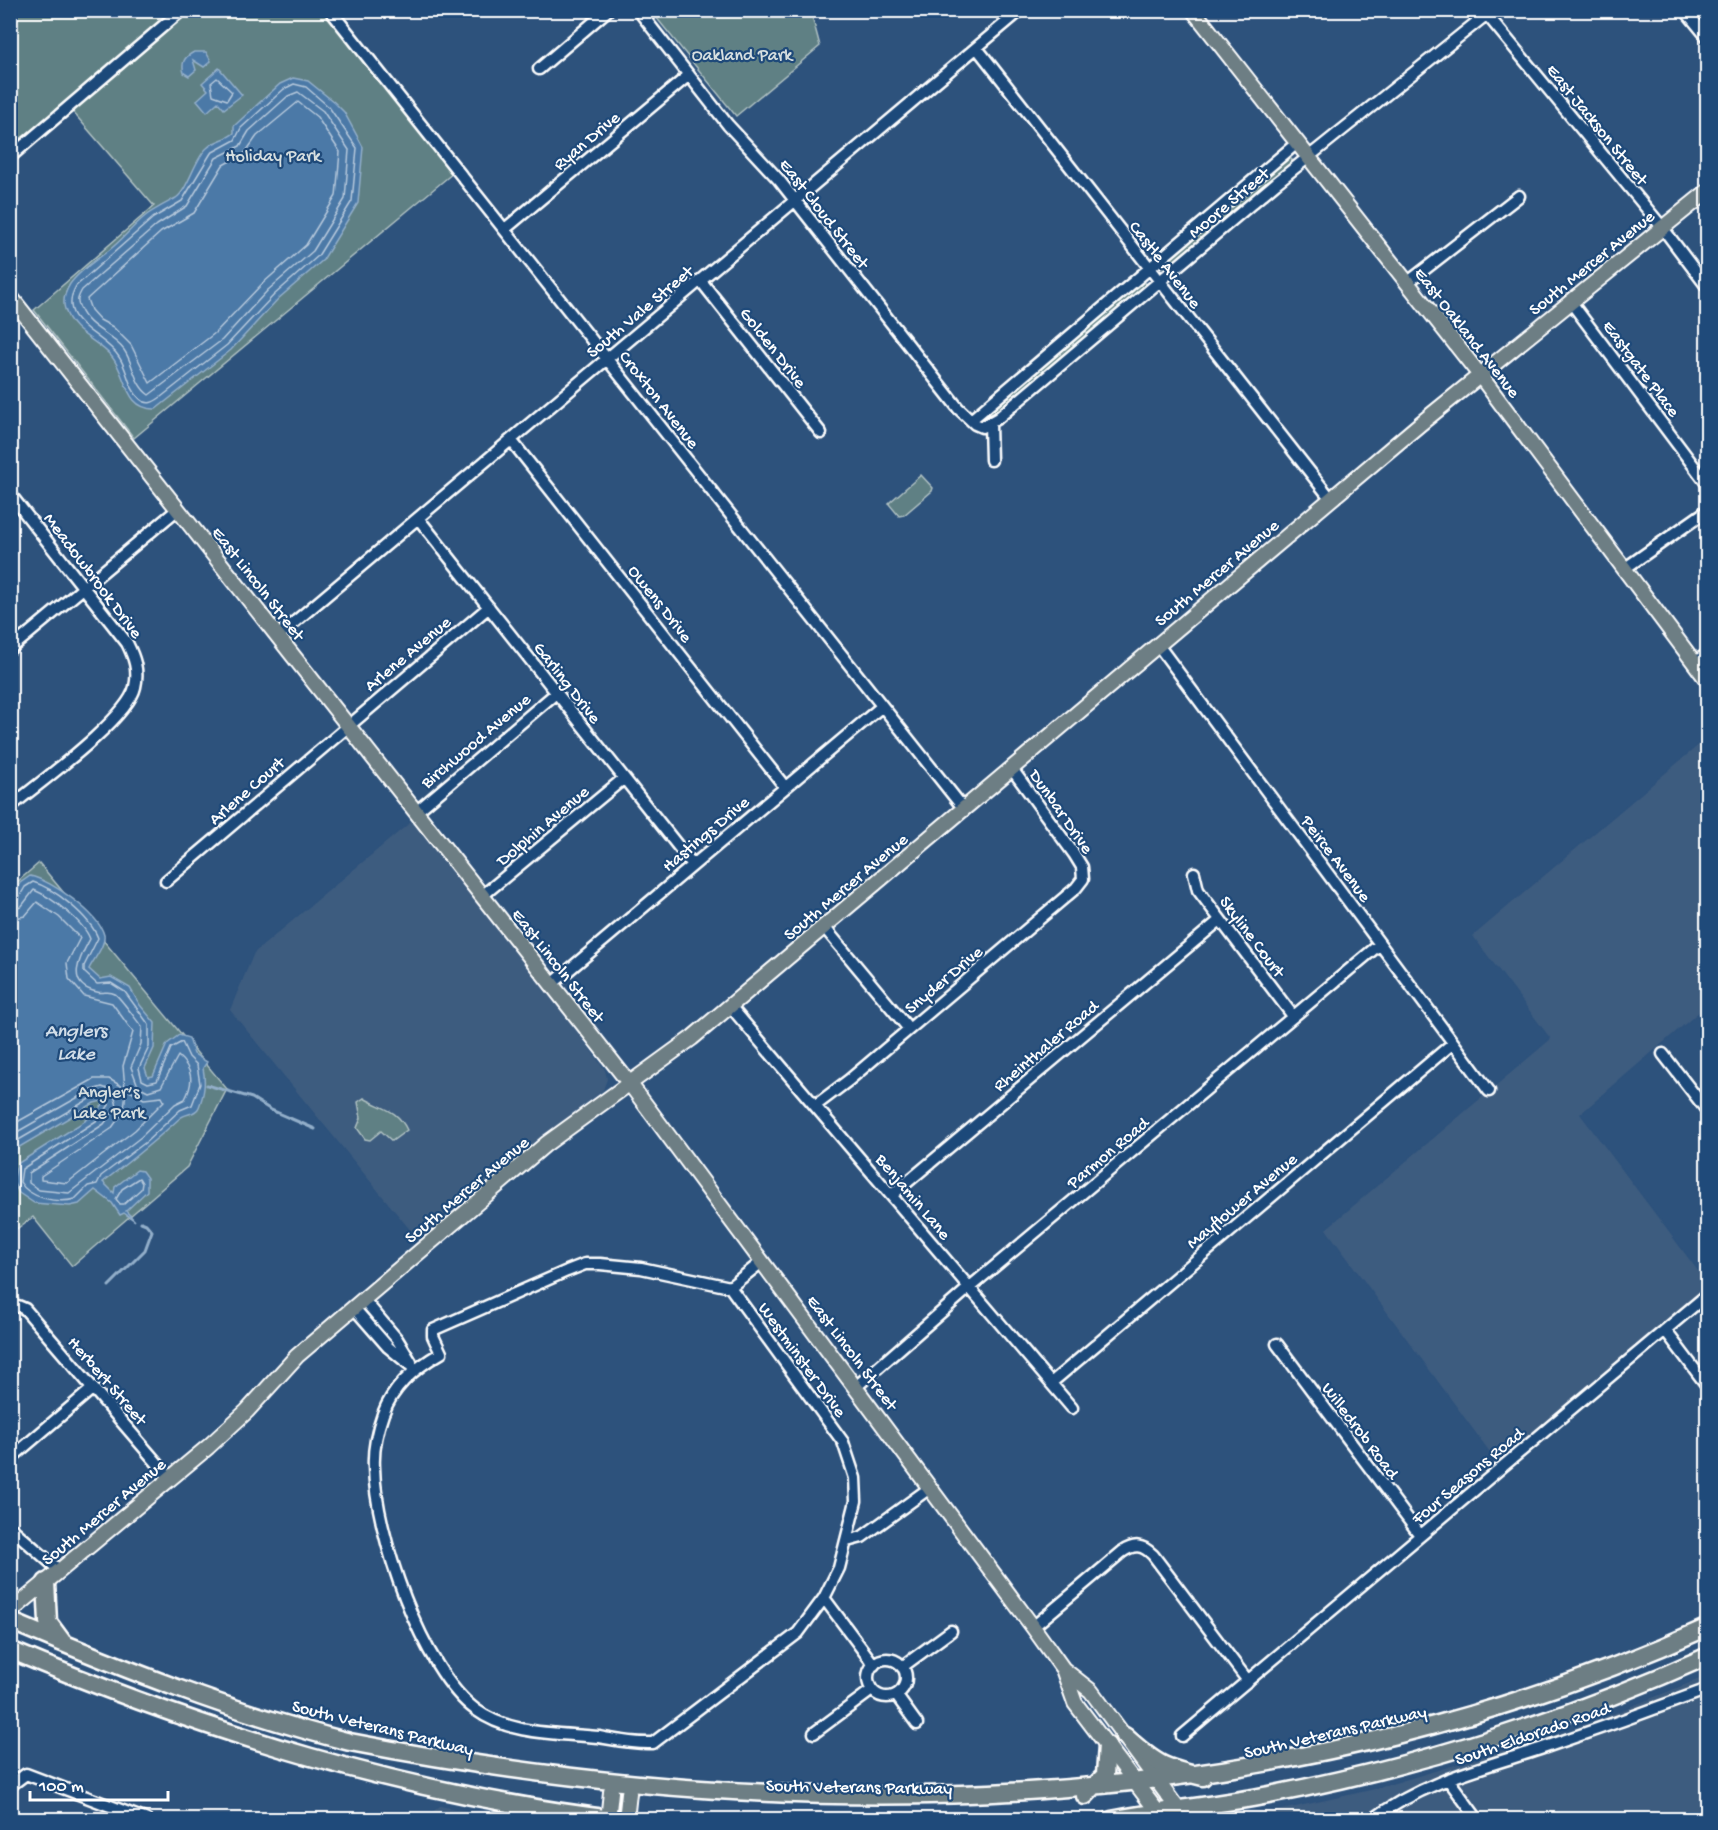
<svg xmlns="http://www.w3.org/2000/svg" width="1718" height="1830" font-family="'Gochi Hand',sans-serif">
<rect width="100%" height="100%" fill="#2d527c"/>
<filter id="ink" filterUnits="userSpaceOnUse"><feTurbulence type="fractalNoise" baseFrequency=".0167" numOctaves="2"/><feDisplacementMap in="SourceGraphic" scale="12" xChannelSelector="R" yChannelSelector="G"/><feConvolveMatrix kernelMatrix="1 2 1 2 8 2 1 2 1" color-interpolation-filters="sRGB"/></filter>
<g filter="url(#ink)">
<!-- built -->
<path fill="#3e5c7f" d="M1707,738V1005L1580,1114L1707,1283V1287L1498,1463L1326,1229L1551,1039L1473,936Z
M412,821L566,1016L605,1070L607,1079L603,1090L416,1237L230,1010L254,953Z
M1707,1676V1819L1237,1820L1375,1789L1575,1729Z
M440,1806L492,1816L512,1819H424Z"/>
<!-- green -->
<path fill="#5f8084" stroke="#afc0c2" stroke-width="1.5" d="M11,10H171V11L11,149Z
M190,11H323L453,173L134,438L34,310L154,206L72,111Z
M651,11H828L812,16L820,46L736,116Z
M1288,156L1292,160L1291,163L1166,269L1161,267L1160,265Z
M1143,280L1147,285L1144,288L990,420L982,418Z
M921,475L933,488L932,491L904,515L899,516L889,504L890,502Z
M39,863L227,1089L187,1167L72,1266L33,1217L11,1233L10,888Z
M364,1098C382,1109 397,1109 407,1130L392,1141L381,1131L370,1140L365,1139L357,1128L361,1118L358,1102Z"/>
<!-- water -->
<path fill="#4b79a7" stroke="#93afca" stroke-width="1.5" d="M194,52H206L211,61L204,67L193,60L196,70L189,76L184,73C181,63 184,57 194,52Z
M219,68L242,95L224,109L218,102L207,112L197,100L208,90L202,83Z
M293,78L308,81L334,102L344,112L363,147L358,203L323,260L278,299L231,350L156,409C124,410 127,375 112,357C98,340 72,334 65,309C62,300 65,292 70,284C79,271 96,260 108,251C123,240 134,224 148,214C157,208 167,203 176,198C188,190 195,158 207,148C215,140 226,140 234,133V126L280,84Z
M30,876C51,880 99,914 104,935C106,945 93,960 89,969L100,979L111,977L130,988L140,1005L155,1023L154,1048L145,1068L148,1077L153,1076L167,1044L179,1035L189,1038L194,1054L207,1062L203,1068C206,1083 204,1094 199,1107C196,1115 185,1113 180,1118C155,1141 130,1161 103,1182L114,1193L115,1187L137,1170L142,1171L147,1178V1191L126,1211L135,1221L124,1213L120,1215L112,1203L95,1190L79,1204L70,1206L34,1203L19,1193L13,1182L17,1164L96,1114L106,1100L94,1103L11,1152V903L20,883Z"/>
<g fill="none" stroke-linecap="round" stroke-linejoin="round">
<!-- shore -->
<path stroke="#b7c9dc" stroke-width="1.5" d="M217,78L232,92L227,100L213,95L211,83Z
M294,84L306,87L329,107L357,148L352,201L318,256L274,295L227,345L161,397C154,402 148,406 140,399C128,388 128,370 119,357C104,333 55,323 76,286L153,218L182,201L211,153L235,140L241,128L284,89Z
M298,92L323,111L349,150L345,199L313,251L268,290L222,340L149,395C134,385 134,364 124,350C111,333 88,328 80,308C76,301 78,297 82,290L157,225L187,206L216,158L240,146L249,131L288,96Z
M298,102L317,117L340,152L336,196L306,245L262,284L215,333L150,383L131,345L113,327L100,320L91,310L87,299L161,232L194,213L223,165L245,153L257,136Z
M10,903L17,901L25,887L33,882C54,888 90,917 98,938L84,966V972L97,984L111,983L125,992L149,1025V1047L139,1068L142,1080L148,1083L157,1081L171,1048L182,1042L189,1057L197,1065L200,1084L192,1105L180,1110L146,1142L101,1176L97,1184L88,1186L75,1199C57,1204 29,1198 20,1182L22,1169L99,1119L109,1105L107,1096L102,1094L91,1098L10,1145
M10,910L21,907L34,890C51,897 84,922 90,939C80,957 64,985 97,992C104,994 108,990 115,994C120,997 137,1021 142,1027L141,1044L131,1067L138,1086L148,1091L161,1087L178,1056C193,1069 194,1082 185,1099L175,1104L141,1137L69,1193L39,1190L29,1183V1173L104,1124L117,1106L113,1091L102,1087L89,1091L10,1136
M10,919L25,916L37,902L59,917L80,938L67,963L69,979L84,996L112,1003L133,1032L123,1066L125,1088L109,1079H94L10,1126
M126,1089L144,1099L162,1097L164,1101L135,1130L67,1183L41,1180V1176L111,1129L124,1111Z
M139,1178L142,1183L141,1189L124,1204H120L116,1199L122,1189Z"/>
<!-- stream -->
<path stroke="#93afca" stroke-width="3" d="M207,1085L252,1098L271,1110L315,1129
M109,1286L145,1250L152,1231L146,1224L141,1222"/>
<defs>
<path id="minor" d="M330,10L964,809
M638,10L728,125L779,180L958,408L975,424L982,427L998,418L1276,183L1492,10
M1685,10L1708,38
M1484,11L1662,227L1708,288
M977,48L1331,499
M539,69L608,10
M10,157L182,10
M505,229L689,75
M701,281L821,433
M1407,283L1519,196
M1570,301L1708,485
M971,420L1297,143
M990,424L991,460
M511,440L785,787
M10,494L127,643C134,657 139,670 135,687C128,719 39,783 10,807
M418,518L693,865
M1624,569L1708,510
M278,636L1021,10
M1158,645L1489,1091
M10,649L178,509
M1694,663L1708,653
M416,812L556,693
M1194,873L1198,890L1293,1016
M166,881L489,607
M482,896L623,779
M824,927L909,1029
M551,985L881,707
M730,1006L1072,1408
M1663,1054L1708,1112
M816,1105L849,1080L1076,888L1083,879L1082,867L1074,854L1012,769
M892,1195L1220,920
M600,1264L641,1268L730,1287L843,1442L855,1478L856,1501L839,1568L824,1598L798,1633L653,1743C635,1744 616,1740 599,1737C558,1733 510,1735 476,1710C422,1671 375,1532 374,1467C373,1450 377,1431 383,1414C393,1386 416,1367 441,1353L433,1336V1330L567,1271L585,1264Z
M730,1287L763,1261
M364,1300L397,1339L411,1362
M10,1308L18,1306L25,1309L170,1478
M354,1308L388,1347L416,1370
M1665,1330L1708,1387
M1277,1344L1420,1535
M1051,1383L1453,1043
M857,1386L970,1287L1380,944
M10,1459L92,1389
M10,1527L59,1570
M847,1541L862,1537L931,1487
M824,1598L874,1665
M1033,1627L1122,1552C1134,1544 1142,1544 1153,1555L1248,1681
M868 1678a19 19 0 1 1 38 0a19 19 0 1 1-38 0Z
M902,1667L951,1631
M896,1695L917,1724
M814,1733L872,1690
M1182,1736L1708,1294
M1448,1779L1478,1820
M10,1786L26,1774L147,1820
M1372,1820C1422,1782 1481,1768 1540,1749C1596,1730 1652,1710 1708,1689"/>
<path id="major" d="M1193,10L1479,374L1708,681
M10,296L630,1084L1033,1627L1063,1669L1075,1703L1163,1819
M10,1612L208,1447L247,1411L297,1356L546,1144L692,1038L1420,424L1708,191
M1063,1669L1091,1691L1186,1820
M608,1820L611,1792
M626,1820L629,1793"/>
<path id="highway" d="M46,1582L48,1622L62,1641
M10,1621C121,1668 233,1713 350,1742C804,1830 1280,1821 1708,1627
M10,1650C207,1733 409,1795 621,1820
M1125,1736C1156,1764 1162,1767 1203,1777
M1085,1796L1105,1775L1107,1745
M1111,1820C1164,1810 1217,1805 1269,1795C1419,1766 1568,1719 1708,1656"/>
</defs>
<!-- minor casing -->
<use href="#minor" stroke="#fff" stroke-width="15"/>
<!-- major casing -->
<use href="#major" stroke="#fff" stroke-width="18"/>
<!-- highway casing -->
<use href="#highway" stroke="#fff" stroke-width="21"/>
<!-- minor -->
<use href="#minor" stroke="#1f4a7a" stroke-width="10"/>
<!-- major -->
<use href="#major" stroke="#6d7e84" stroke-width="14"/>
<!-- highway -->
<use href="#highway" stroke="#6d7e84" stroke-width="16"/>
</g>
</g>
<g text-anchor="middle" stroke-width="4.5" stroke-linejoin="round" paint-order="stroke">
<!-- park labels -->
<g font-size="18" fill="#d7dfe0" stroke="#1f4a7a">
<text x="742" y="60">Oakland Park</text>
<text x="273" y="161">Holiday Park</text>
<text x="109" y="1097">Angler’s<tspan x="109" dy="21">Lake Park</tspan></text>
</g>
<!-- street labels -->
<g font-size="18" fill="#fff" stroke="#1f4a7a">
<text transform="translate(1598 124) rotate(51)" y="6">East Jackson Street</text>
<text transform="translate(586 140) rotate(-40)" y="6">Ryan Drive</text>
<text transform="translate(1228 202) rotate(-40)" y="6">Moore Street</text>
<text transform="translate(825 213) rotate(52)" y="6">East Cloud Street</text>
<text transform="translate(1591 262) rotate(-39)" y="6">South Mercer Avenue</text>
<text transform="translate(1166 264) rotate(52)" y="6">Castle Avenue</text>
<text transform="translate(639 311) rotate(-40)" y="6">South Vale Street</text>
<text transform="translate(1468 332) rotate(52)" y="6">East Oakland Avenue</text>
<text transform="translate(774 347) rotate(52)" y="6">Golden Drive</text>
<text transform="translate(1642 368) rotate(53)" y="6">Eastgate Place</text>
<text transform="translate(660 399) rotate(52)" y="6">Croxton Avenue</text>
<text transform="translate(1216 572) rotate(-40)" y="6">South Mercer Avenue</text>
<text transform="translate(94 575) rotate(53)" y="6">Meadowbrook Drive</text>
<text transform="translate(259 583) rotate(52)" y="6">East Lincoln Street</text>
<text transform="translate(661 603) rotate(52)" y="6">Owens Drive</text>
<text transform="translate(407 653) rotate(-40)" y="6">Arlene Avenue</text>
<text transform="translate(568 682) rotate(52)" y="6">Garling Drive</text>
<text transform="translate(475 740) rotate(-40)" y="6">Birchwood Avenue</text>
<text transform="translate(246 790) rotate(-41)" y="6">Arlene Court</text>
<text transform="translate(1062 811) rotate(55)" y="6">Dunbar Drive</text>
<text transform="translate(542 825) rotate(-40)" y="6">Dolphin Avenue</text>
<text transform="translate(705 833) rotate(-40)" y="6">Hastings Drive</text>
<text transform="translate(1337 858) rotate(53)" y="6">Peirce Avenue</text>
<text transform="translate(845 886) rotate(-40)" y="6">South Mercer Avenue</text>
<text transform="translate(1253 936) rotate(53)" y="6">Skyline Court</text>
<text transform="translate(559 965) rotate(52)" y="6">East Lincoln Street</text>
<text transform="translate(943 979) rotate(-40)" y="6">Snyder Drive</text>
<text transform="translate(1045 1045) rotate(-40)" y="6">Rheinthaler Road</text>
<text transform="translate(1107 1152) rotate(-40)" y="6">Parmon Road</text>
<text transform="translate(466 1189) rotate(-40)" y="6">South Mercer Avenue</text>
<text transform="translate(914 1196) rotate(50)" y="6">Benjamin Lane</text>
<text transform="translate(1241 1200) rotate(-40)" y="6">Mayflower Avenue</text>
<text transform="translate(853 1352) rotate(53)" y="6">East Lincoln Street</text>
<text transform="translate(803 1359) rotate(54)" y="6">Westminster Drive</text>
<text transform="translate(108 1380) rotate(49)" y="6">Herbert Street</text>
<text transform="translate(1361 1430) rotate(53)" y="6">Willedrob Road</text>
<text transform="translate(1467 1475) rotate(-40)" y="6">Four Seasons Road</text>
<text transform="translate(103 1511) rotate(-40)" y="6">South Mercer Avenue</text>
<text transform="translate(383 1727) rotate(14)" y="6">South Veterans Parkway</text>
<text transform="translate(1335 1731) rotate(-13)" y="6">South Veterans Parkway</text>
<text transform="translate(1532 1733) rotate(-19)" y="6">South Eldorado Road</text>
<text transform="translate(859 1786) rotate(1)" y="6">South Veterans Parkway</text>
</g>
<!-- water labels -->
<g font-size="20" font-style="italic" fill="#d2dee9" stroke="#1f4a7a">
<text x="76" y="1036">Anglers<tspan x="76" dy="23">Lake</tspan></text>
</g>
</g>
<!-- margin -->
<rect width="1718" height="1830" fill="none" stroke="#1f4a7a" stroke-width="36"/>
<rect x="18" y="18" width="1682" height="1794" fill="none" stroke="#fff" stroke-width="2" filter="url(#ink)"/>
<!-- scale -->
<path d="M30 1791v9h138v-9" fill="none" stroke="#ffffff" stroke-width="3"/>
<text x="39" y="1791" font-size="18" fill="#ffffff" stroke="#1f4a7a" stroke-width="4.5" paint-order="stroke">100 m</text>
</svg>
